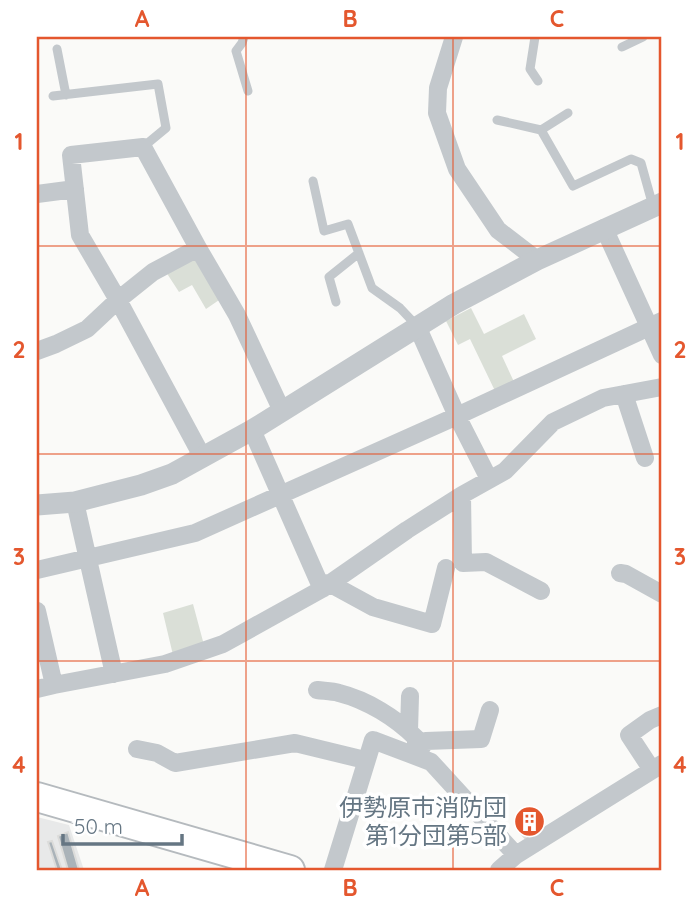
<svg xmlns="http://www.w3.org/2000/svg" width="699" height="907" font-family="Quicksand,'Noto Sans JP',sans-serif">
<rect width="100%" height="100%" fill="#fafaf8"/>
<!-- built -->
<path fill="#e8e9e9" d="M37,817L69,825L84,870H37Z"/>
<!-- green -->
<path fill="#dadfd7" d="M195,257L222,298L206,309L192,285L179,292L166,272Z
M471,308L484,334L524,314L536,339L502,356L515,384L496,393L470,339L458,345L446,321Z
M193,604L204,645L173,655L163,613Z"/>
<!-- building -->
<path fill="#aab3b9" stroke="#dcdcda" stroke-width="2" d="M531,817L540,827L528,837L527,836L525,838L517,829Z
M68,832L79,870H68L58,836Z
M52,841L62,870H57L48,842Z"/>
<g fill="none" stroke-linecap="round" stroke-linejoin="round">
<defs>
<path id="primary" d="M37,797L290,870"/>
</defs>
<!-- primary casing -->
<use href="#primary" stroke="#b5babe" stroke-width="32"/>
<!-- service -->
<path stroke="#c3c8cc" stroke-width="9" d="M244,37L242,43L236,51L248,91
M535,37L530,69L538,81
M622,47L643,37
M57,49L66,95
M53,96L158,84L166,128L143,147
M497,120L541,130L573,186L631,159L641,163L653,206
M541,130L568,113
M313,181L324,231L348,224L372,288L400,308L417,326
M336,302L329,277L359,253"/>
<!-- minor -->
<path stroke="#c3c8cc" stroke-width="18" d="M454,37L438,88L437,113L457,169L498,230L537,260
M37,194L75,189
M604,228L662,355
M198,248L143,147L71,155L80,235L118,300L203,458
M417,326L457,416L489,479
M37,351L56,344L87,329L118,300L153,272L198,248L237,315L282,411
M624,394L645,458
M252,430L322,589
M462,495L463,563L486,562L541,591
M75,502L114,674
M37,570L195,533L457,416L662,321
M620,573L626,574L662,594
M329,583L373,607L432,624L446,568
M37,611L54,685
M37,689L54,685L165,664L223,644L322,589L407,530L462,495L505,471L553,422L603,398L662,387
M317,690C324,691 332,691 339,693C367,700 396,718 416,738V755
M409,731L410,696
M137,749L157,753L175,763L295,743L365,760
M416,755L426,741L481,739L490,710
M652,770L629,735L650,720L662,715
M333,870L373,740L431,762L516,855
M499,870L516,855L662,764"/>
<!-- tertiary -->
<path stroke="#c3c8cc" stroke-width="21" d="M37,505L75,502L141,485L172,474L252,430L454,304L537,260L662,203"/>
<!-- primary -->
<use href="#primary" stroke="#fff" stroke-width="28"/>
</g>
<!-- grid -->
<path fill="none" stroke="#e4572e" stroke-width="2" stroke-opacity="0.55" d="M246,37V870M453,37V870M37,246H662M37,454H662M37,661H662"/>
<!-- icons -->
<defs>
<symbol id="building-disc" viewBox="-11 -11 22 22"><circle r="9.5" fill="#e4572e" stroke="#fff"/><path d="M-4-6H4V6H1V3H-1V6H-4ZM-2.5-4.3h1.7v1.8h-1.7ZM.8-4.3h1.7v1.8H.8ZM-2.5-1h1.7V.8h-1.7ZM.8-1h1.7V.8H.8Z" fill="#fff"/></symbol>
</defs>
<g fill-rule="evenodd">
<use href="#building-disc" x="512" y="804" width="35" height="35"/>
</g>
<g text-anchor="middle" stroke-width="7" stroke-linejoin="round" paint-order="stroke">
<!-- poi labels -->
<g font-size="24" fill="#657683" stroke="#fff" text-anchor="end">
<text x="507" y="816">伊勢原市消防団<tspan x="507" dy="28">第1分団第5部</tspan></text>
</g>
</g>
<!-- border -->
<rect width="699" height="907" fill="none" stroke="#ffffff" stroke-width="77"/>
<!-- scale -->
<path d="M63 834v10h119v-10" fill="none" stroke="#657683" stroke-width="3.5"/>
<text x="74" y="834" font-size="21" fill="#657683" stroke="#ffffff" stroke-width="5" paint-order="stroke">50 m</text>
<rect x="38" y="38" width="622" height="831" fill="none" stroke="#e4572e" stroke-width="2.5"/>
<g font-size="23" text-anchor="middle" font-weight="bold" fill="#e4572e">
<text x="142" y="27">A</text>
<text x="350" y="27">B</text>
<text x="557" y="27">C</text>
<text x="19" y="150">1</text>
<text x="680" y="150">1</text>
<text x="19" y="358">2</text>
<text x="680" y="358">2</text>
<text x="19" y="565">3</text>
<text x="680" y="565">3</text>
<text x="19" y="773">4</text>
<text x="680" y="773">4</text>
<text x="142" y="896">A</text>
<text x="350" y="896">B</text>
<text x="557" y="896">C</text>
</g>
</svg>
